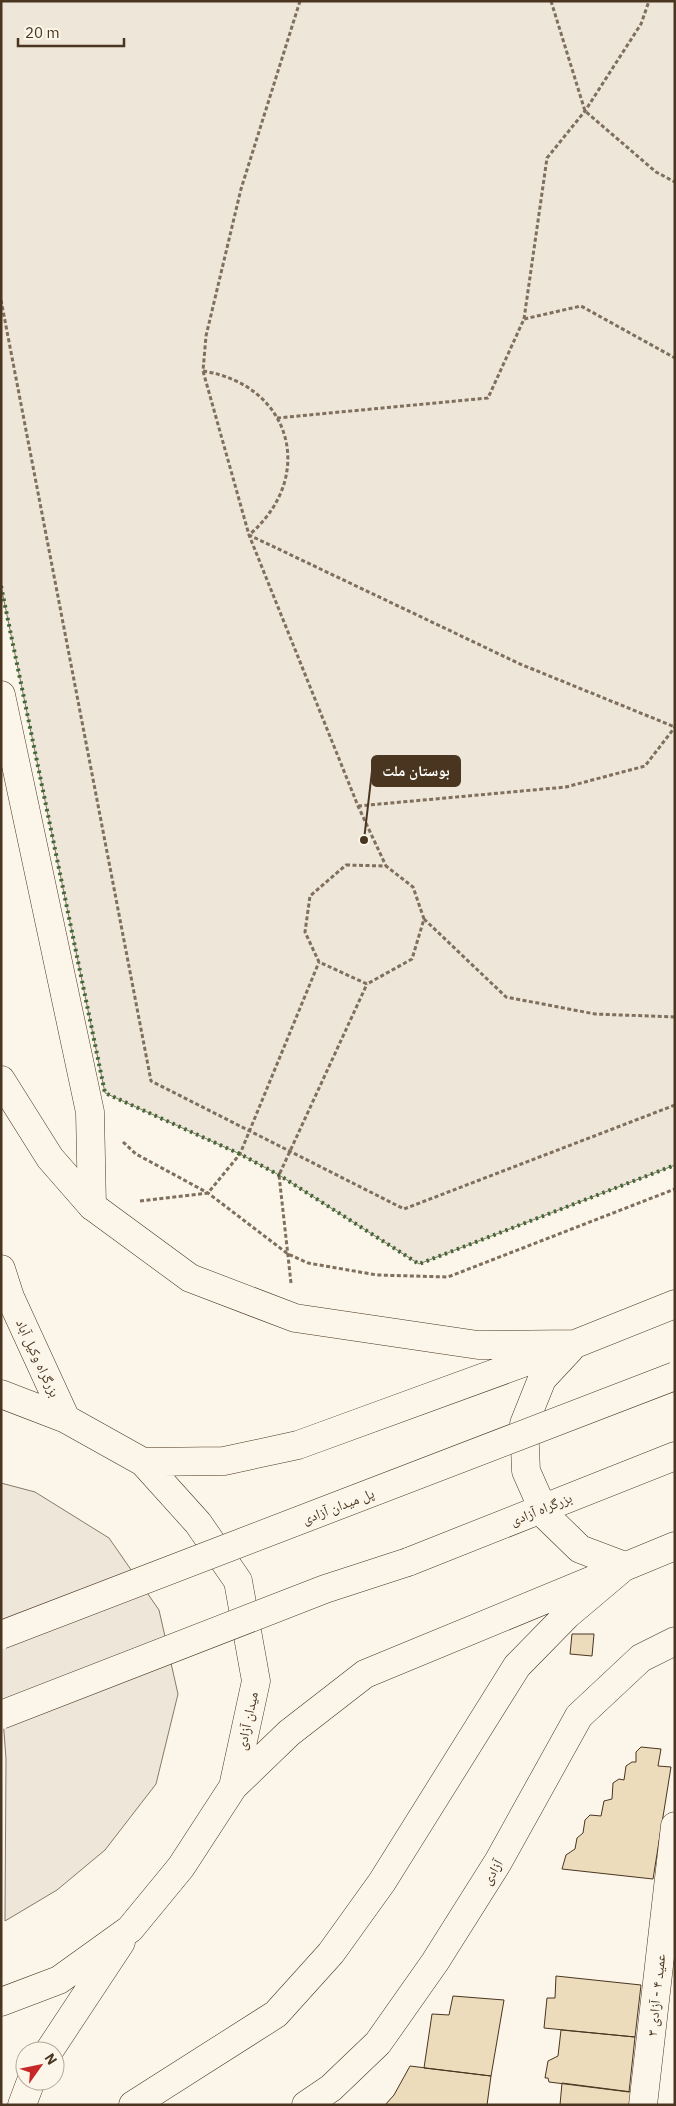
<svg xmlns="http://www.w3.org/2000/svg" width="676" height="2106" font-family="'IBM Plex Sans','Noto Naskh Arabic',sans-serif">
<rect width="100%" height="100%" fill="#fbf6e9"/>
<!-- green -->
<path fill="#ede6d9" stroke="#887966" d="M1,1H675V1165L419,1264L279,1175L240,1154L105,1093L1,586Z
M1,1483L35,1492L109,1538L159,1610L178,1694L156,1784L105,1850L57,1890L5,1921L6,1759L1,1691Z"/>
<!-- building -->
<path fill="#ecdcbc" stroke="#4a3520" d="M572,1634H594L592,1656L570,1654Z
M641,1747L661,1749L658,1766L671,1767L653,1879L562,1869L566,1855L575,1849L577,1838L583,1833L585,1820L590,1815L601,1816L604,1801L612,1799L613,1783L619,1779L624,1780L626,1766L632,1762H636V1752Z
M556,1976L641,1985L635,2037L544,2028L547,1998H555Z
M453,1996L504,2000L491,2076L424,2068L432,2014L449,2015Z
M561,2030L635,2037L629,2092L549,2082L548,2078H545L548,2061L558,2056Z
M410,2066L491,2076L487,2105H385L394,2095Z
M562,2083L632,2092L630,2105H560Z"/>
<g fill="none" stroke-linecap="round" stroke-linejoin="round">
<defs>
<path id="minor" d="M1,695L90,1112L92,1206
M306,2105L331,2088L378,2043L435,1962L498,1862L579,1716L641,1658L675,1641
M643,2105L675,1826"/>
<path id="highway" d="M1,1080L50,1158L92,1206L190,1278L295,1318L478,1345L575,1344
M1,1269L10,1297L66,1419
M570,1349L542,1379L524,1424L526,1471L546,1516L580,1549L625,1566
M1,1394L66,1419L143,1462L198,1523L238,1581L256,1681L233,1787L181,1867L130,1929L59,1980L1,2002
M143,1462L224,1461L298,1445L575,1344L675,1304
M408,1562L675,1456
M233,1787L289,1733L365,1674L675,1546
M49,2051L121,1942
M22,2105L31,2081
M133,2105L276,2014L331,1953L382,1882L517,1666L567,1615L625,1566"/>
</defs>
<!-- minor casing -->
<use href="#minor" stroke="#4a3520" stroke-width="29"/>
<!-- highway casing -->
<use href="#highway" stroke="#4a3520" stroke-width="29"/>
<!-- path -->
<path stroke="#7f6f5c" stroke-width="3" stroke-dasharray="4 2.5" stroke-linecap="butt" d="M300,1L241,189L206,336L203,371L249,535L358,806L386,866
M551,1L585,111L656,172L675,182
M1,300L151,1081L404,1209L675,1105
M524,319L547,158L585,111L641,24L649,1
M203,371C292,385 317,477 249,535L520,664L675,727
M277,418L488,398L524,319L581,306L675,358
M358,806L566,787L645,766L675,727
M346,865L386,866L413,887L424,919L412,959L367,984L319,962L305,932L310,896Z
M424,919L506,997L595,1014L675,1017
M123,1142L136,1154L208,1193L288,1254L308,1263L377,1275L448,1277L675,1189
M140,1201L208,1193L240,1154L319,962
M291,1283L279,1175L367,984"/>
<!-- minor -->
<use href="#minor" stroke="#fbf6e9" stroke-width="28"/>
<!-- highway -->
<use href="#highway" stroke="#fbf6e9" stroke-width="28"/>
<defs>
<path id="highway-bridge" d="M1,1635L675,1376
M1,1715L325,1589L408,1562"/>
</defs>
<!-- highway-bridge casing -->
<use href="#highway-bridge" stroke="#4a3520" stroke-width="29" stroke-linecap="butt"/>
<!-- highway-bridge -->
<use href="#highway-bridge" stroke="#fbf6e9" stroke-width="28"/>
<!-- hedge -->
<path stroke="#436837" stroke-width="4" stroke-dasharray="2.5 4" stroke-linecap="butt" d="M1,586L105,1093L240,1154L279,1175L419,1264L675,1165"/>
</g>
<g text-anchor="middle" stroke-width="4" stroke-linejoin="round" paint-order="stroke">
<!-- street labels -->
<g font-size="14" fill="#4a3520" stroke="#fbf6e9">
<text transform="translate(38 1358) rotate(65)" y="5">بزرگراه وکیل آباد</text>
<text transform="translate(338 1506) rotate(-21)" y="5">پل میدان آزادی</text>
<text transform="translate(541 1509) rotate(-22)" y="5">بزرگراه آزادی</text>
<text transform="translate(247 1721) rotate(-78)" y="5">میدان آزادی</text>
<text transform="translate(492 1872) rotate(-59)" y="5">آزادی</text>
<text transform="translate(656 1995) rotate(-84)" y="5">عمید ۴ - آزادی ۳</text>
</g>
</g>
<!-- callouts -->
<path fill="none" stroke="#4a3520" stroke-width="2" d="M364 840L372 771"/>
<circle fill="#4a3520" stroke="#fbf6e9" stroke-width="2" cx="364" cy="840" r="5"/>
<rect fill="#4a3520" stroke="#4a3520" stroke-width="2" x="372" y="756" width="88" height="30" rx="5"/>
<g font-size="15" text-anchor="middle" font-weight="bold" fill="#fff">
<text x="416" y="776">بوستان ملت</text>
</g>
<!-- border -->
<rect width="676" height="2106" fill="none" stroke="#4a3520" stroke-width="5"/>
<!-- north arrow -->
<g transform="translate(40 2066) rotate(57)"><circle r="24" fill="#fbf6e9" stroke="#b4a999"/>
<path d="M0-4L9 19L0 12L-9 19Z" fill="#c62828"/>
<text y="-8" font-size="14" font-weight="bold" text-anchor="middle" fill="#4a3520">N</text>
</g>
<!-- scale -->
<path d="M18 38v8h106v-8" fill="none" stroke="#4a3520" stroke-width="2.5"/>
<text x="25" y="38" font-size="15" fill="#4a3520" stroke="#fbf6e9" stroke-width="4" paint-order="stroke">20 m</text>
</svg>
